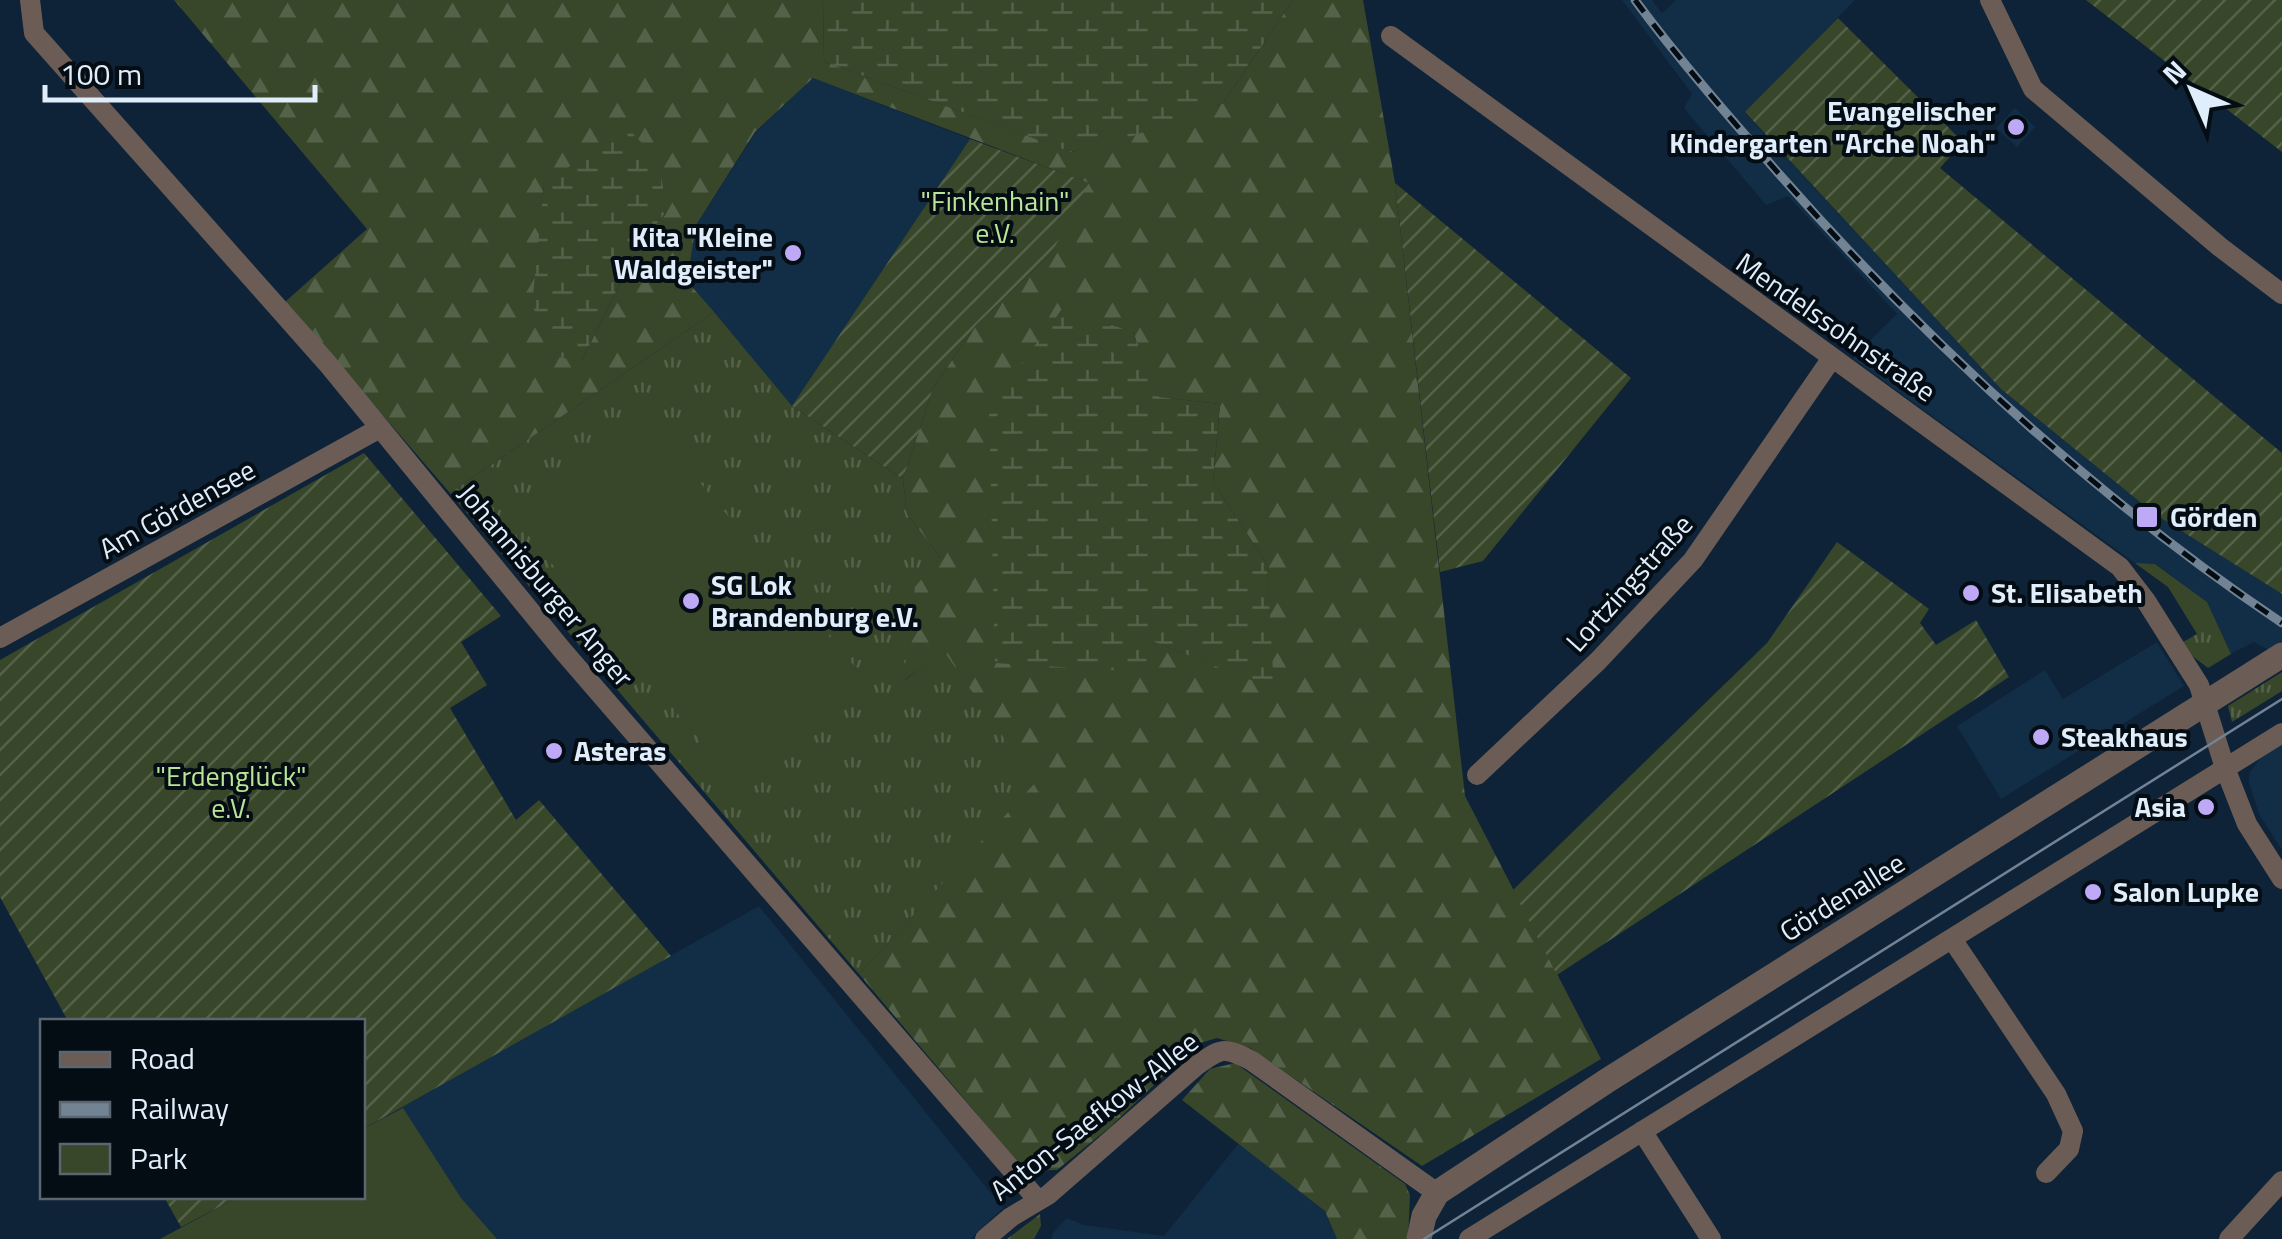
<svg xmlns="http://www.w3.org/2000/svg" width="2282" height="1239" font-family="'Titillium Web',sans-serif">
<defs>
<pattern id="grass-tufts" width="24" height="20" patternUnits="userSpaceOnUse" patternTransform="scale(2.5)"><rect width="24" height="20" fill="#38472a"/><path d="M3 7l-1-3M5 7V3M7 7l1-3M15 17l-1-3M17 17v-4M19 17l1-3" fill="none" stroke="#54624a"/></pattern>
<pattern id="forest-firs" width="22" height="20" patternUnits="userSpaceOnUse" patternTransform="scale(2.5)"><rect width="22" height="20" fill="#38472a"/><path d="M5 1l3.5 6h-7zM16 11l3.5 6h-7z" fill="#54624a"/></pattern>
<pattern id="wetland-marsh" width="20" height="14" patternUnits="userSpaceOnUse" patternTransform="scale(2.5)"><rect width="20" height="14" fill="#38472a"/><path d="M1 5h8M5 5V1M11 12h8M15 12V8" fill="none" stroke="#54624a"/></pattern>
<pattern id="garden-furrows" width="10" height="10" patternUnits="userSpaceOnUse" patternTransform="scale(2.5)"><rect width="10" height="10" fill="#38472a"/><path d="M-1 1l2-2M0 10L10 0M9 11l2-2" fill="none" stroke="#54624a"/></pattern>
</defs>
<rect width="100%" height="100%" fill="#0e2337"/>
<!-- built -->
<path fill="#122d46" d="M1622,0H1652L1662,13L1676,0H1855L1745,113L2001,389L2156,515L2282,594V657L2254,642L2231,654L2207,602L2156,564L2135,563L1852,358L1897,314L1788,196L1766,205L1684,108L1692,94Z
M813,78L970,139L792,406L687,281L696,225L756,132Z
M2015,108L2035,127L2017,147L1996,128Z
M2157,642L2184,686L2001,799L1957,726L2045,670L2063,699Z
M2282,743V850L2259,814L2249,782L2250,772L2261,757Z
M759,906L1003,1208L970,1239H160L238,1197L362,1196L363,1129Z
M1239,1143L1325,1211L1337,1239H1052V1234L1067,1218L1084,1225L1164,1236Z"/>
<!-- grass -->
<path fill="url(#grass-tufts)" d="M714,312L792,406L903,479L907,514L940,557L905,680L944,650L1036,783L859,974L450,493Z
M2135,563L2155,564L2207,602L2231,654L2208,668L2178,645L2197,634L2168,587Z
M2282,672V691L2232,722L2228,706Z
M1040,1214L1041,1226L1034,1239H1007Z"/>
<!-- forest -->
<path fill="url(#forest-firs)" fill-rule="evenodd" d="M174,0H824L823,61L1072,152L1223,103L1293,0H1363L1395,183L1465,796L1601,1059L1422,1166L1250,1048L1217,1038L1197,1044L1110,1127L1057,1170L1025,1171L859,974L1035,783L944,651L903,681L915,587L940,557L907,514L903,479L933,388L975,326L1051,254L1088,183L813,78L755,132L696,225L687,281L714,312L450,493L285,302L367,229ZM544,185L667,211L638,247L582,360L540,239ZM1133,332L1158,397L1220,404L1213,482L1267,564L1273,688L1152,641Z
M1235,1063L1405,1184L1410,1195L1408,1239H1337L1325,1211L1182,1100L1210,1069Z"/>
<!-- wetland -->
<path fill="url(#wetland-marsh)" d="M824,0H1293L1223,103L1130,137L1071,152L823,61Z
M625,126L658,159L667,211L638,247L582,360L561,358L532,306L544,185Z
M1062,309L1133,332L1159,397L1220,404L1213,482L1267,564L1274,689L1152,641L1143,672L995,663L989,407Z"/>
<!-- park -->
<path fill="#38472a" d="M638,409L872,687L745,794L511,515Z
M403,1108L461,1198L497,1239H160L238,1197L362,1196L363,1129Z"/>
<!-- garden -->
<path fill="url(#garden-furrows)" d="M2086,0H2282V152Z
M1838,18L1963,142L1940,168L2282,453V594L2156,515L2001,389L1745,112Z
M970,139L1089,183L1051,254L975,326L933,388L903,479L792,406Z
M1395,183L1631,378L1483,561L1440,572Z
M364,453L501,616L461,642L487,685L450,708L516,820L539,800L671,956L363,1129L362,1022L68,1021L0,897V660Z
M1837,542L1929,609L1920,623L1936,645L1976,620L2009,677L1557,975L1513,890L1767,643Z
M164,1197H238L181,1227Z"/>
<g fill="none" stroke-linecap="round" stroke-linejoin="round">
<!-- minor -->
<path stroke="#6b5d56" stroke-width="20" d="M30,0L34,33L327,363L563,651L1037,1199
M1990,0L2033,89L2220,247L2282,294
M1391,36L2120,567L2146,601L2199,685L2225,768L2247,824L2282,879
M0,638L380,428
M1477,775L1598,661L1693,560L1832,358
M1952,939L2056,1094L2073,1131L2069,1149L2046,1173
M1642,1131L1711,1239
M985,1239L1011,1217L1048,1195L1196,1066C1221,1048 1224,1046 1252,1061L1437,1193
M1469,1239L2282,733
M2229,1239L2282,1181"/>
<!-- tertiary -->
<path stroke="#6b5d56" stroke-width="25" d="M1419,1239L1424,1216L1437,1193L1608,1080L2282,655"/>
<!-- tram -->
<path stroke="#728394" stroke-width="2.5" d="M1424,1239L2282,699"/>
<defs>
<path id="rail" d="M1635,0C1680,61 1730,118 1780,175C1928,343 2096,498 2282,623"/>
</defs>
<!-- rail casing -->
<use href="#rail" stroke="#728394" stroke-width="9"/>
<!-- rail -->
<use href="#rail" stroke="#040c14" stroke-width="5" stroke-dasharray="15" stroke-linecap="butt"/>
</g>
<!-- markers -->
<g fill="#bda9f5" stroke="#040c14" stroke-width="4">
<circle cx="2016" cy="127" r="10"/>
<circle cx="793" cy="253" r="10"/>
<rect x="2135" y="505" width="24" height="24" rx="5"/>
<circle cx="1971" cy="593" r="10"/>
<circle cx="691" cy="601" r="10"/>
<circle cx="2041" cy="737" r="10"/>
<circle cx="554" cy="751" r="10"/>
<circle cx="2206" cy="807" r="10"/>
<circle cx="2093" cy="892" r="10"/>
</g>
<g text-anchor="middle" stroke-width="8" stroke-linejoin="round" paint-order="stroke">
<!-- poi labels -->
<g font-size="28" font-weight="bold" fill="#e0edfb" stroke="#040c14" text-anchor="start">
<text x="1996" y="121" text-anchor="end">Evangelischer<tspan x="1996" dy="32">Kindergarten "Arche Noah"</tspan></text>
<text x="773" y="247" text-anchor="end">Kita "Kleine<tspan x="773" dy="32">Waldgeister"</tspan></text>
<text x="2170" y="527">Görden</text>
<text x="711" y="595">SG Lok<tspan x="711" dy="32">Brandenburg e.V.</tspan></text>
<text x="1991" y="603">St. Elisabeth</text>
<text x="2061" y="747">Steakhaus</text>
<text x="574" y="761">Asteras</text>
<text x="2186" y="817" text-anchor="end">Asia</text>
<text x="2113" y="902">Salon Lupke</text>
</g>
<!-- park labels -->
<g font-size="28" fill="#bae496" stroke="#040c14">
<text x="995" y="211">"Finkenhain"<tspan x="995" dy="32">e.V.</tspan></text>
<text x="231" y="786">"Erdenglück"<tspan x="231" dy="32">e.V.</tspan></text>
</g>
<!-- street labels -->
<g font-size="28" fill="#e0edfb" stroke="#040c14">
<text transform="translate(1836 327) rotate(35)" y="10">Mendelssohnstraße</text>
<text transform="translate(177 509) rotate(-29)" y="10">Am Gördensee</text>
<text transform="translate(1629 583) rotate(-48)" y="10">Lortzingstraße</text>
<text transform="translate(546 585) rotate(50)" y="10">Johannisburger Anger</text>
<text transform="translate(1842 897) rotate(-32)" y="10">Gördenallee</text>
<text transform="translate(1094 1116) rotate(-38)" y="10">Anton-Saefkow-Allee</text>
</g>
</g>
<!-- legend -->
<rect x="40" y="1019" width="325" height="180" fill="#040c14" stroke="#5c6670" stroke-width="2.5"/>
<rect x="60" y="1052" width="50" height="15" fill="#6b5d56" stroke="#5c6670" stroke-width="2.5"/>
<text x="130" y="1069" font-size="30" fill="#e0edfb">Road</text>
<rect x="60" y="1102" width="50" height="15" fill="#728394" stroke="#5c6670" stroke-width="2.5"/>
<text x="130" y="1119" font-size="30" fill="#e0edfb">Railway</text>
<rect x="60" y="1144" width="50" height="30" fill="#38472a" stroke="#5c6670" stroke-width="2.5"/>
<text x="130" y="1169" font-size="30" fill="#e0edfb">Park</text>
<!-- north arrow -->
<g transform="translate(2192 90) rotate(315)" stroke="#040c14" stroke-width="8" paint-order="stroke">
<path d="M0-8L18 38L0 25L-18 38Z" fill="#e0edfb"/>
<text y="-15" font-size="28" font-weight="bold" text-anchor="middle" fill="#e0edfb">N</text>
</g>
<!-- scale -->
<path d="M45 85v15h270v-15" fill="none" stroke="#e0edfb" stroke-width="5"/>
<text x="60" y="85" font-size="30" fill="#e0edfb" stroke="#040c14" stroke-width="8" paint-order="stroke">100 m</text>
</svg>
